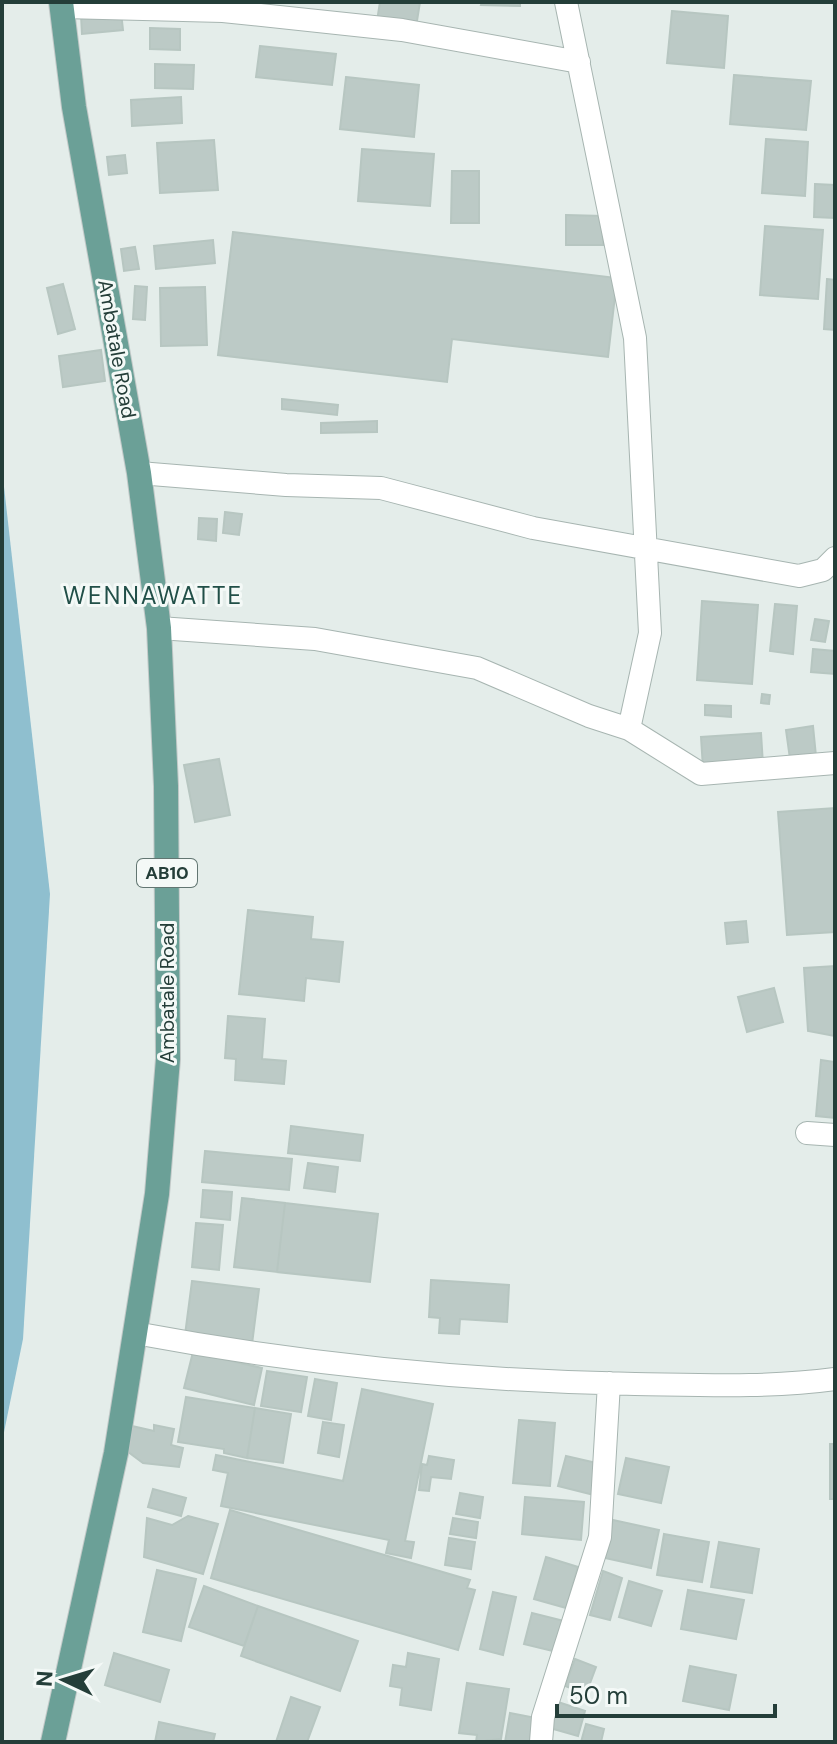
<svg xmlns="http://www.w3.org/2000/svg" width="837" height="1744" font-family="'DM Sans',sans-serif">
<rect width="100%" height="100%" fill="#e4edea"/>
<!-- water -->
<path fill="#8fbfcf" d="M2,469L50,894L23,1339L2,1442Z"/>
<!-- building -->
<path fill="#bccac6" stroke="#b7c6c1" stroke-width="2" d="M380,2H420L416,27L377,21Z
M482,2H520V6L481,5Z
M672,11L728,16L724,68L667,63Z
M121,12L123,30L82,34L81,15Z
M150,28L180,29V50L150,49Z
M260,46L336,54L332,85L256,77Z
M155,64L194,65L193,89L155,88Z
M734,75L811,81L806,130L730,124Z
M346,77L419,85L414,137L340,129Z
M181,97L182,123L132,126L131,100Z
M766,139L808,142L805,196L762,193Z
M214,140L218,190L160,193L157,143Z
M362,149L434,154L430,206L358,201Z
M125,155L127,173L109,175L107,157Z
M452,171H479V223H451Z
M815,184L835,185V218L814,217Z
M566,215L603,216V245H566Z
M765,226L823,230L818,299L760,295Z
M233,232L617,278L608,357L452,339L447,382L218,355Z
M213,240L215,263L156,269L154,246Z
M135,247L139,269L124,271L121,249Z
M827,279L835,280V330L824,329Z
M63,284L75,329L58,334L47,288Z
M135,286L147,287L145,320L133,319Z
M205,287L207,345L161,346L160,288Z
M101,350L105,381L63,387L59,356Z
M282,399L338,405L337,415L282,409Z
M377,421V432L321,433V423Z
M225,512L242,514L239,535L223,533Z
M199,518L217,519L216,541L198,539Z
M702,601L758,605L752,684L697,680Z
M775,604L797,606L793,654L770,651Z
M815,619L829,621L825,642L811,640Z
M813,649L835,651V674L811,672Z
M762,694L770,695L769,704L761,703Z
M705,705L731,706V717L705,715Z
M813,726L816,756L790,759L786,730Z
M761,733L763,765L703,768L701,737Z
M219,759L230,815L195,822L184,765Z
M835,808V932L787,935L778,812Z
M248,910L313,917L311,939L343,942L339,982L306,978L304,1001L239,994Z
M746,921L748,942L727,944L725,923Z
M835,966V1036L808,1031L804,968Z
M774,988L783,1022L747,1032L738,997Z
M228,1016L265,1019L262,1059L286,1061L284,1084L235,1080L236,1059L225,1058Z
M821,1060L835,1062V1118L816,1116Z
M291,1126L363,1135L360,1161L288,1153Z
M205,1151L292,1159L289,1190L202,1182Z
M308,1163L338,1167L335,1192L304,1188Z
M203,1190L232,1192L230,1220L201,1217Z
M242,1198L285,1203L277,1272L234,1267Z
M285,1203L378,1214L370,1282L277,1272Z
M196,1223L223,1225L219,1270L192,1267Z
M431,1280L509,1285L507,1322L460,1319L459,1334L439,1333L440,1318L429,1317Z
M192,1281L259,1289L252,1344L185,1335Z
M193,1352L262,1368L254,1405L184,1388Z
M267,1371L307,1377L301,1412L261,1406Z
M315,1379L337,1383L331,1420L308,1416Z
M362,1389L433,1404L405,1541L414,1542L411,1558L386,1553L389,1540L221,1506L228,1473L213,1470L216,1455L343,1481Z
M186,1397L255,1408L247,1458L224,1453V1449L178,1442Z
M255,1408L291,1414L283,1463L247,1458Z
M519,1420L555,1423L550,1486L513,1483Z
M323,1422L344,1425L339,1457L318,1453Z
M154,1425L174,1429L171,1445L183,1448L179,1467L143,1463L127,1451L132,1426L154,1431Z
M830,1444H835V1499H830Z
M429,1456L454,1460L451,1479L431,1477L429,1491L419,1490L422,1464L427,1465Z
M566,1456L601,1464L594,1495L558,1486Z
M626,1458L669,1467L661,1503L618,1494Z
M153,1489L186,1498L181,1516L148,1507Z
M460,1493L483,1497L480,1518L456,1514Z
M525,1497L584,1502L581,1540L522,1534Z
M230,1510L470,1580L467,1588L475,1590L458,1650L211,1578Z
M188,1516L218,1524L203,1574L144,1557L147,1518L172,1525Z
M453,1518L478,1522L476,1538L450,1534Z
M613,1520L659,1530L651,1568L605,1558Z
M664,1534L709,1542L702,1582L657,1575Z
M449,1538L475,1542L471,1569L445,1565Z
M719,1542L759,1549L752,1593L711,1587Z
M546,1557L578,1567L566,1608L534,1599Z
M157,1570L196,1579L181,1641L143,1632Z
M603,1571L622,1578L610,1620L590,1615Z
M629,1581L662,1591L651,1626L619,1617Z
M204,1586L258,1606L244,1646L189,1627Z
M688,1590L744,1600L736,1639L681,1629Z
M493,1592L516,1597L503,1655L480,1649Z
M258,1606L358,1641L340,1691L241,1656Z
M532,1613L564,1621L557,1652L524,1644Z
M114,1653L169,1670L160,1702L105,1685Z
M408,1653L439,1659L431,1710L400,1705L402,1688L390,1686L393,1665L406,1667Z
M575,1659L596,1667L586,1694L565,1686Z
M690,1666L736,1675L729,1710L683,1701Z
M467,1683L509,1689L501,1739L476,1742L477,1735L459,1733Z
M291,1697L320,1707L307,1742H276Z
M558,1702L585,1711L578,1736L550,1728Z
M510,1713L536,1718L532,1742H505Z
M159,1722L215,1734L213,1742H155Z
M586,1724L604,1729L601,1742H581Z"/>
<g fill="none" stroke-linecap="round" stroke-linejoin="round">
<defs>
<path id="minor" d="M566,2L635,338L650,633L629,729
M63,7L223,11L402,30L579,62
M139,473L286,485L381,488L533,528L799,576L823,570L835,558
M159,628L315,639L477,668L589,716L629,729L701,774L835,763
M807,1133L835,1135
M135,1333C301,1364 467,1381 635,1384C703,1385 768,1388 835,1379
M541,1742L543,1717L600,1537L609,1383"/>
<path id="primary" d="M53,1742L116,1453L157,1194L168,1059L166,786L159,628L139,473L74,107L61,2"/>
</defs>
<!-- minor casing -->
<use href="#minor" stroke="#a7b5b1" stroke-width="24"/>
<!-- primary casing -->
<use href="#primary" stroke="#c2c9c8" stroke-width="26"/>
<!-- minor -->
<use href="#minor" stroke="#fff" stroke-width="22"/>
<!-- primary -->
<use href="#primary" stroke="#6ba097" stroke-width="24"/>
</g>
<g text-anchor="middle" stroke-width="6" stroke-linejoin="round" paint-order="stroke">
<!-- shield labels -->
<rect fill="#f4f9f7" stroke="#627672" stroke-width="2" x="137" y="859" width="60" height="28" rx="6"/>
<g font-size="18" font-weight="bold" fill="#243e39">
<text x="167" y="879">AB10</text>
</g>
<!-- street labels -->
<g font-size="20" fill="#243e39" stroke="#f4f9f7">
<text transform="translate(117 349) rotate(80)" y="7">Ambatale Road</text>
<text transform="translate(167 993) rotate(-90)" y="7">Ambatale Road</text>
</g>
<!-- quarter labels -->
<g font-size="24" letter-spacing="2" fill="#214f48" stroke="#f4f9f7">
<text x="153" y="604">WENNAWATTE</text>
</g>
</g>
<!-- border -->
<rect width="837" height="1744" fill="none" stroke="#243e39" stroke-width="8"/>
<!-- north arrow -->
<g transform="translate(64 1680) rotate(274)" stroke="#f4f9f7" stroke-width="6" paint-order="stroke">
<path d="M0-6L14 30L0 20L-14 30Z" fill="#243e39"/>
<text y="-12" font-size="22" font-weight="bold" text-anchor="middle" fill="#243e39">N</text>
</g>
<!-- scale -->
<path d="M557 1704v12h218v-12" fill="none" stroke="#243e39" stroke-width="4"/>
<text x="569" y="1704" font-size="24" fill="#243e39" stroke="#f4f9f7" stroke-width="6" paint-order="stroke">50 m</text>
</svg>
